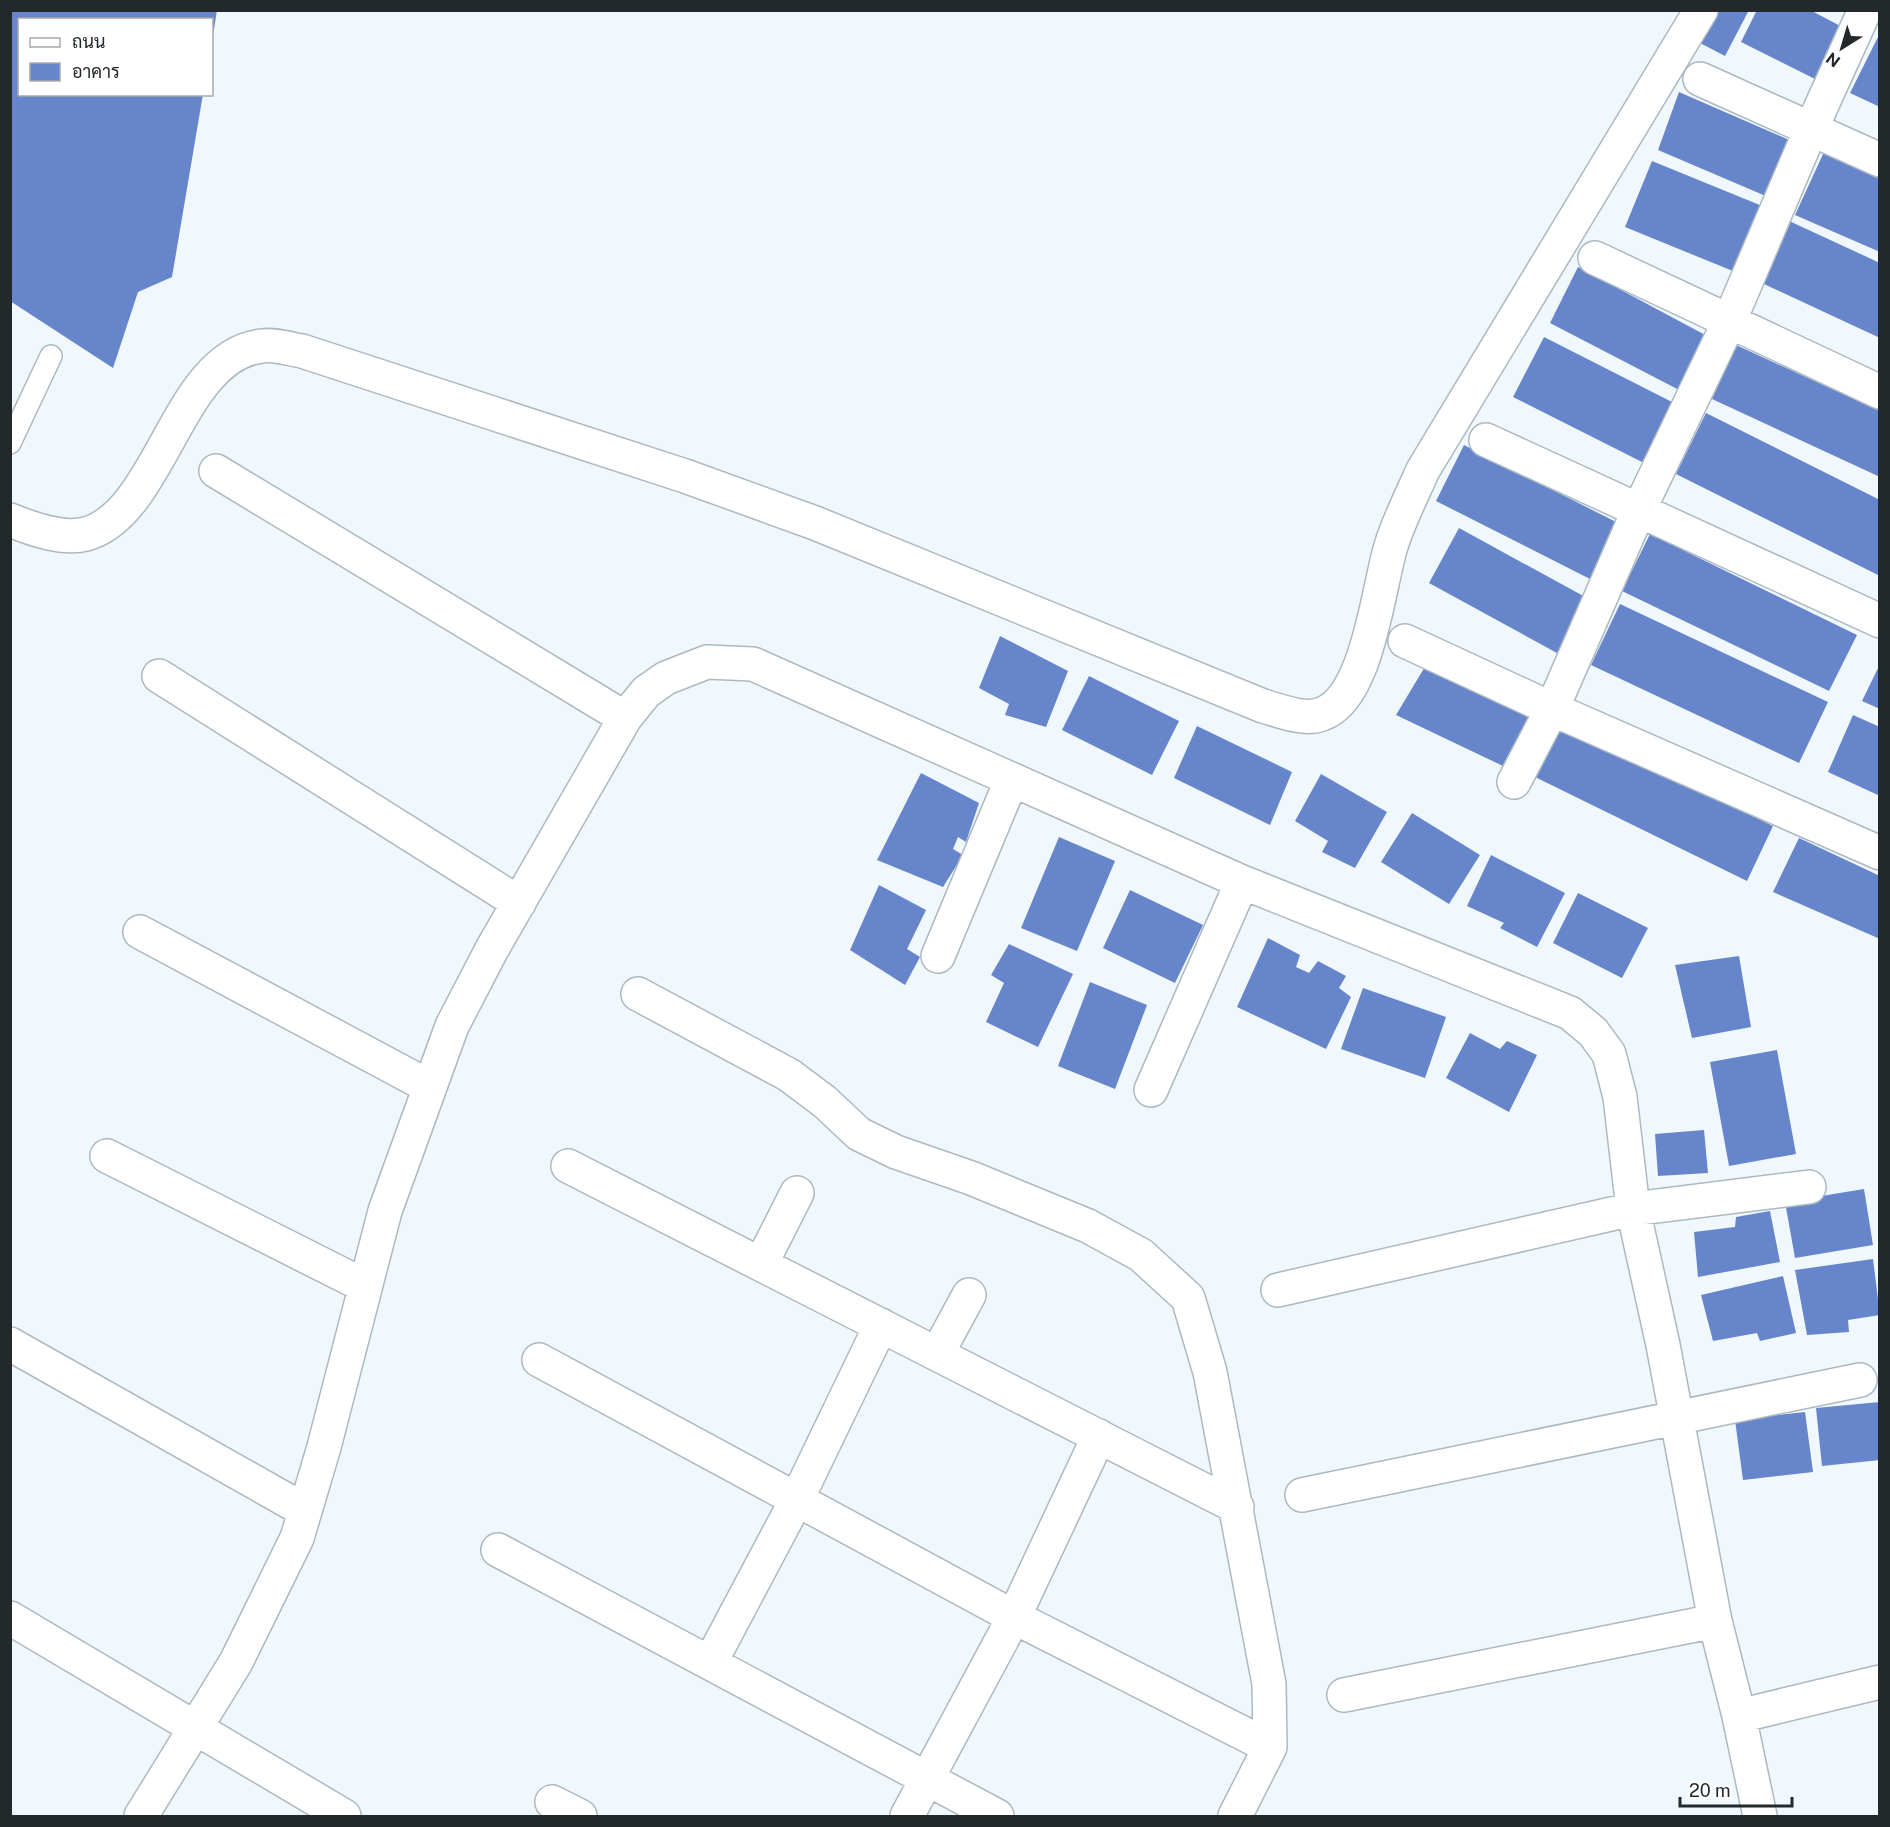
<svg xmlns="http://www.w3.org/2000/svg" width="1890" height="1827" font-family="'Public Sans',Sarabun,sans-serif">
<rect width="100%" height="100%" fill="#f0f8fd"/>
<!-- building -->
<path fill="#6685cb" d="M10,10H217L213,36L212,20H20V94H203L172,277L138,292L113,368L10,301Z
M1707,10H1749L1725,56L1700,43Z
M1757,10H1810L1846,29L1819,81L1741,42Z
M1880,33V107L1850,93Z
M1679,92L1794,142L1768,197L1658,150Z
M1824,152L1880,178V252L1795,215Z
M1652,161L1772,210L1745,276L1625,227Z
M1787,220L1880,263V338L1764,284Z
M1578,267L1709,337L1681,391L1550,323Z
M1544,337L1674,403L1642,462L1513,397Z
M1736,345L1880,411V477L1712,399Z
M1706,413L1880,500V576L1676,474Z
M1464,445L1622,525L1594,581L1436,501Z
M1459,528L1587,598L1557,653L1429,583Z
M1650,534L1857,635L1829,691L1622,591Z
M1620,604L1828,702L1799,763L1591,665Z
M1000,636L1068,671L1046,727L1005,715L1009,704L979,688Z
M1432,655L1536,707L1503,766L1396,715Z
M1880,664V709L1862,701Z
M1089,676L1179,721L1152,775L1062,730Z
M1853,715L1880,727V796L1828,772Z
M1562,724L1773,826L1747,881L1535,777Z
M1197,726L1292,772L1270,825L1174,778Z
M921,773L979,803L966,842L958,837L953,849L963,855L943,887L877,860Z
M1321,774L1387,812L1355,868L1322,852L1328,841L1295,821Z
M1412,813L1480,855L1449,904L1381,862Z
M1059,837L1115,861L1077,951L1021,928Z
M1799,838L1880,876V939L1773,892Z
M1491,855L1565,893L1537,947L1500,928L1504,923L1467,906Z
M879,885L926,910L907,949L920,957L905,985L850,950Z
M1130,890L1203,925L1175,983L1103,948Z
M1578,893L1648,928L1622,978L1553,943Z
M1268,938L1300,955L1296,967L1309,973L1318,961L1346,976L1339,988L1351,997L1326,1049L1237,1007Z
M1009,944L1073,974L1038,1047L986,1022L1004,983L991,975Z
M1739,956L1751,1027L1692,1038L1675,965Z
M1090,982L1147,1005L1115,1089L1058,1066Z
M1363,988L1446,1017L1425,1078L1341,1049Z
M1470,1033L1500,1049L1507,1041L1537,1055L1509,1112L1446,1078Z
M1777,1050L1796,1154L1729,1166L1710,1062Z
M1704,1130L1708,1173L1658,1176L1655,1134Z
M1864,1189L1873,1245L1795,1258L1785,1202Z
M1770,1211L1780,1262L1698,1277L1694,1232L1735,1227L1736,1217Z
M1873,1259L1880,1315L1848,1320L1849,1332L1807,1335L1795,1270Z
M1783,1276L1796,1333L1760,1341L1757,1333L1713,1341L1701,1295Z
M1880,1402V1460L1822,1466L1816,1408Z
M1805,1412L1813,1472L1743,1480L1735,1420Z"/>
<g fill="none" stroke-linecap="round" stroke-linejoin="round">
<defs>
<path id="service" d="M10,443L51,356"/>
<path id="minor" d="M1700,79L1880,160
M1595,258L1880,392
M1486,440L1880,621
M216,471L625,718
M10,520C32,529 63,540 86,534C162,513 177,355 262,346C274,344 290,349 302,351L685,476L815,523L1263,706C1281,711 1304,721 1322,714C1368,698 1378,588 1391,546C1399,520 1412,495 1423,470L1701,10
M1405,641L1552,709L1880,853
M159,676L519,903
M1514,782L1552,709L1638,512L1729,322L1811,129L1865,10
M140,932L430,1087
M938,956L1011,781
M638,994L789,1075L825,1102L859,1134L896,1152L971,1178L1088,1226L1141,1255L1188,1298L1210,1372L1269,1684L1270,1747L1235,1816
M1151,1090L1242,882
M107,1156L365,1286
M568,1166L1237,1507
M761,1264L797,1193
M1278,1290L1633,1209L1809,1187
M10,1344L304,1510
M937,1354L969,1295
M539,1360L1014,1617L1270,1747
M1302,1495L1860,1380
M498,1550L997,1816
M10,1618L344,1816
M710,1663L797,1499L881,1325
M1344,1695L1715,1621
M1739,1716L1880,1682
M552,1802L580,1816
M141,1816L236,1662L297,1538L324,1447L385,1211L452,1026L492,949L625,718L646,692L666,678L707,662L753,664L1242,882L1570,1013L1593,1032L1609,1054L1620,1097L1633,1209L1663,1345L1715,1621L1739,1716L1760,1816
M907,1816L1014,1617L1099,1436"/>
</defs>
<!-- service casing -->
<use href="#service" stroke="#acb9c1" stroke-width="24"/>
<!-- minor casing -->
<use href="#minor" stroke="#acb9c1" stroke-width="36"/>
<!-- service -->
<use href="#service" stroke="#fff" stroke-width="21"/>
<!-- minor -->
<use href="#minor" stroke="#fff" stroke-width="33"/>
</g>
<!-- border -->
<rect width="1890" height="1827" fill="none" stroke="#23282b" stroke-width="24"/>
<!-- legend -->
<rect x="18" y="18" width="195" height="78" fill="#ffffff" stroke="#a7a9aa" stroke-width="1.5"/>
<rect x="30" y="38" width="30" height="9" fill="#ffffff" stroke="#a7a9aa" stroke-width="1.5"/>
<text x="72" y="48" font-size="18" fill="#23282b">ถนน</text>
<rect x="30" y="63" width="30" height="18" fill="#6685cb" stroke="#a7a9aa" stroke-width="1.5"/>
<text x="72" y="78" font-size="18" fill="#23282b">อาคาร</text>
<!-- north arrow -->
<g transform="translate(1842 48) rotate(217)" stroke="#ffffff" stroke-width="4.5" paint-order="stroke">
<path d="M0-4.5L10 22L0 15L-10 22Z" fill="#23282b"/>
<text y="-9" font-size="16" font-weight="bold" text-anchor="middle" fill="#23282b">N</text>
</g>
<!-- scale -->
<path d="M1680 1797v9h112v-9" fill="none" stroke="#23282b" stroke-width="3"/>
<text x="1689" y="1797" font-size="18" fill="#23282b" stroke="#ffffff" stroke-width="4.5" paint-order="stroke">20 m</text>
</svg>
